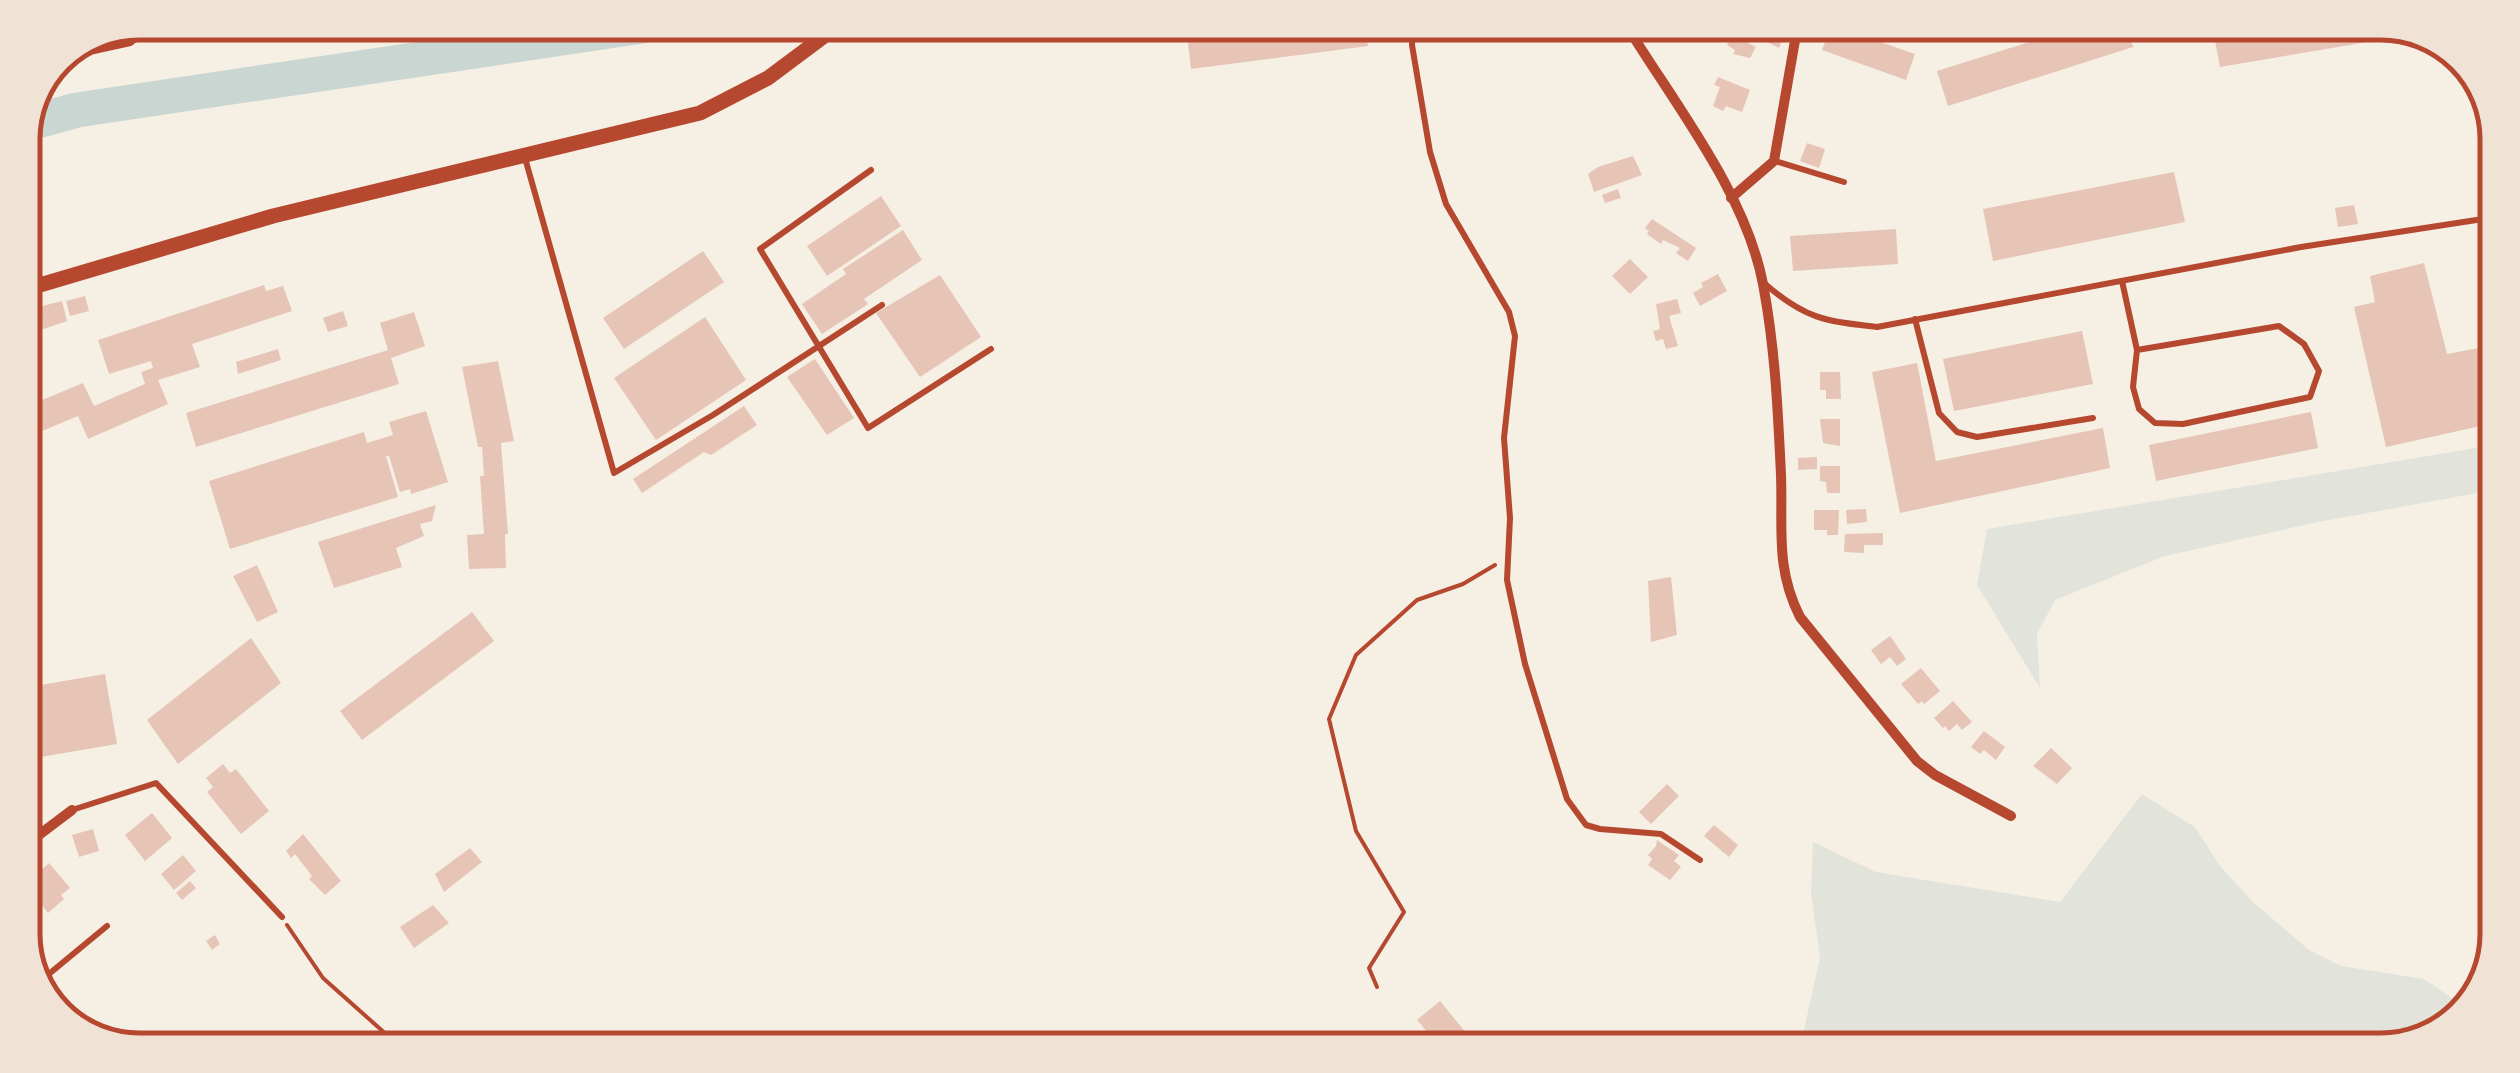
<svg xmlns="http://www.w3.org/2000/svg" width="2520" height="1073" font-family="'Libre Baskerville',serif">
<rect width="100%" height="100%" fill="#f6efe4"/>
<!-- green -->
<path fill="#e2e4dc" d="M2494,445V490L2318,522L2165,556L2055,600L2037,634L2040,688L1977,585L1987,529Z
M2142,794L2195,827L2220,866L2253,902L2309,950L2341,966L2424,979L2465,1007L2446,1030L2381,1050L1817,1048L1804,1030L1820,957L1811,894L1813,842L1876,872L2060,902Z"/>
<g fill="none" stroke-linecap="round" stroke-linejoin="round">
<!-- river -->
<path stroke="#c9d6d2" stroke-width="35" d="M26,124L77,110L656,24"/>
</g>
<!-- building -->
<path fill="#e6c5b7" d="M1252,27H1365L1368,46L1191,69L1187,35Z
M126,28L128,35L102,40L101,38Z
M1762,29L1786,31L1779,48L1763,40L1765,34L1761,32Z
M1830,29H1843L1915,54L1906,80L1822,50Z
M2067,30L2141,31L2129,34L2133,47L1948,106L1937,71Z
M2213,30L2425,31L2436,40L2417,42L2415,34L2220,67Z
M1733,35L1756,47L1750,58L1733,54L1735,50L1727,45Z
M1718,77L1750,90L1742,112L1726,106L1723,111L1713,106L1720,87L1714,85Z
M1807,143L1825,149L1819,168L1800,161Z
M1633,156L1642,175L1594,192L1588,174L1598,167Z
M2174,172L2185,222L1993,261L1983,209Z
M1618,189L1621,198L1605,203L1602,195Z
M881,196L901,226L827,276L807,246Z
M2354,205L2358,224L2338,227L2335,208Z
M1652,219L1696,248L1688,261L1676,253L1680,248L1663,240L1661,244L1647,234L1649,231L1645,228Z
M1896,229L1898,264L1793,271L1790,236Z
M903,230L922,260L864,299L868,304L822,334L802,304L846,274L843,269Z
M703,251L724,282L624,349L603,318Z
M1630,259L1648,277L1630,294L1612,276Z
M2424,263L2447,354L2495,345L2494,423L2386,447L2354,307L2375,302L2370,276Z
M1718,274L1727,291L1700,306L1693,293L1703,287L1701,283Z
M940,275L981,337L920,377L876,313Z
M264,285L266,291L283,286L292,311L192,344L200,367L158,380L168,404L88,439L78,416L23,439V408L83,383L94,406L145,384L141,372L153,368L151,361L109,374L98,340Z
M85,296L89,311L70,316L66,301Z
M1677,299L1681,313L1669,316L1678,346L1666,349L1663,339L1656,341L1653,331L1660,329L1656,304Z
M62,301L67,321L23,336V311Z
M343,311L348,326L328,332L323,318Z
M414,312L425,346L391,358L399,384L196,447L186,413L388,350L380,323Z
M705,317L746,380L656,440L614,378Z
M2082,331L2093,384L1954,411L1943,359Z
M278,349L281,360L238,374L236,362Z
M815,359L854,418L827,435L787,377Z
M498,361L514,441L501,443L508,534H505L506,568L469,569L467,535L484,534L480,476H484L482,447H478L462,367Z
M1917,363L1936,461L2103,428L2110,468L1900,513L1872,372Z
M1820,372H1840L1841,399H1826V390H1820Z
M744,406L757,425L711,455L704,452L642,493L633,479Z
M426,411L448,482L411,494L410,489L400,492L389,456H386L398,497L230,549L209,481L364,432L367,443L393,435L389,422Z
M2311,412L2318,448L2156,481L2149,445Z
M1820,419H1840V446L1823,443Z
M1817,457V469L1798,470V458Z
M1820,466H1840V493H1827L1826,482L1820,481Z
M436,505L432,521L420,524L424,536L396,548L402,567L334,588L318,542Z
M1866,509L1867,522L1847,524L1846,510Z
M1814,510H1839L1838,535H1827V530H1814Z
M1883,533V545H1864V553L1844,552L1845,534Z
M257,565L278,612L257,622L233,576Z
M1671,577L1677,635L1651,642L1648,581Z
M472,612L494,641L362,740L340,711Z
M1890,636L1906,659L1897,666L1890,657L1881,664L1871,650Z
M251,638L281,683L178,764L147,720Z
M1921,668L1940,691L1924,704L1922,701L1918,704L1901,684Z
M105,674L117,744L23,760V688Z
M1953,701L1972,722L1962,730L1957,724L1949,731L1945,726L1943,728L1934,718Z
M1984,731L2005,747L1996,760L1984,750L1980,754L1971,747Z
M2051,748L2072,768L2057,784L2033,766Z
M223,764L230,773L236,769L269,811L241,834L207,792L213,787L206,778Z
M1667,784L1679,796L1651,824L1639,812Z
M152,813L172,838L145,861L125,835Z
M1714,825L1738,845L1729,857L1704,836Z
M93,829L99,851L79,857L72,835Z
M303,834L341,881L325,895L309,879L312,876L295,854L291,858L286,851Z
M1657,840L1679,855L1674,861L1681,867L1670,880L1648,865L1652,859L1648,855L1656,846Z
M470,848L482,862L444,892L435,874Z
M183,855L196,871L174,890L161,874Z
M49,863L70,888L61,895L64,899L48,913L23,880L37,868L40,871Z
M190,881L196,888L182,900L176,893Z
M433,905L449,923L414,948L400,927Z
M215,935L220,944L212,950L206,941Z
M1440,1001L1467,1034L1452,1047H1440L1417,1020Z"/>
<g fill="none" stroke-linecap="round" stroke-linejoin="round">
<!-- path -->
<path stroke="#b5482f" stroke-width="4" d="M287,925L323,978L396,1043
M1377,987L1369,968L1404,912L1356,831L1329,719L1356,655L1417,600L1463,584L1495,565"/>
<!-- service -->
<path stroke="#b5482f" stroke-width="6" d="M1413,27L1412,45L1430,152L1446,204L1509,312L1515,336L1504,438L1510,518L1507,580L1525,664L1567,799L1586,825L1600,829L1661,834L1700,860
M525,158L614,473L713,415L882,305
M1775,161L1844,182
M871,170L760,249L868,428L991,349
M2122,281L2137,350L2133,387L2139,409L2155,423L2183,424L2310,397L2319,371L2304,344L2279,326L2137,350
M1764,283C1805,319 1825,321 1877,327L2301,247L2496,217
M1915,319L1939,413L1957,432L1977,437L2093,418
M72,810L156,783L282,917
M38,983L107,926"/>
<!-- minor -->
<path stroke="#b5482f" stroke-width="10" d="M1628,28C1676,106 1746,194 1763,284C1775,347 1778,411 1781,475C1783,527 1775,568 1800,617L1917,761L1935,775L2011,816
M57,57L130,41L135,36L139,23
M1731,198L1774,161L1797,29
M23,847L72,810"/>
<!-- tertiary -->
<path stroke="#b5482f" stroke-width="15" d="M23,290L273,216L700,113L768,78L839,25"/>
</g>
<!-- crop -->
<path d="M0 0H2520V1073H0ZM139 40H2381A99 99 0 0 1 2480 139V934A99 99 0 0 1 2381 1033H139A99 99 0 0 1 40 934V139A99 99 0 0 1 139 40Z" fill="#f1e2d6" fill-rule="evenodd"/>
<path fill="none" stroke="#b5482f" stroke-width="5" d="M139 40H2381A99 99 0 0 1 2480 139V934A99 99 0 0 1 2381 1033H139A99 99 0 0 1 40 934V139A99 99 0 0 1 139 40Z"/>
</svg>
